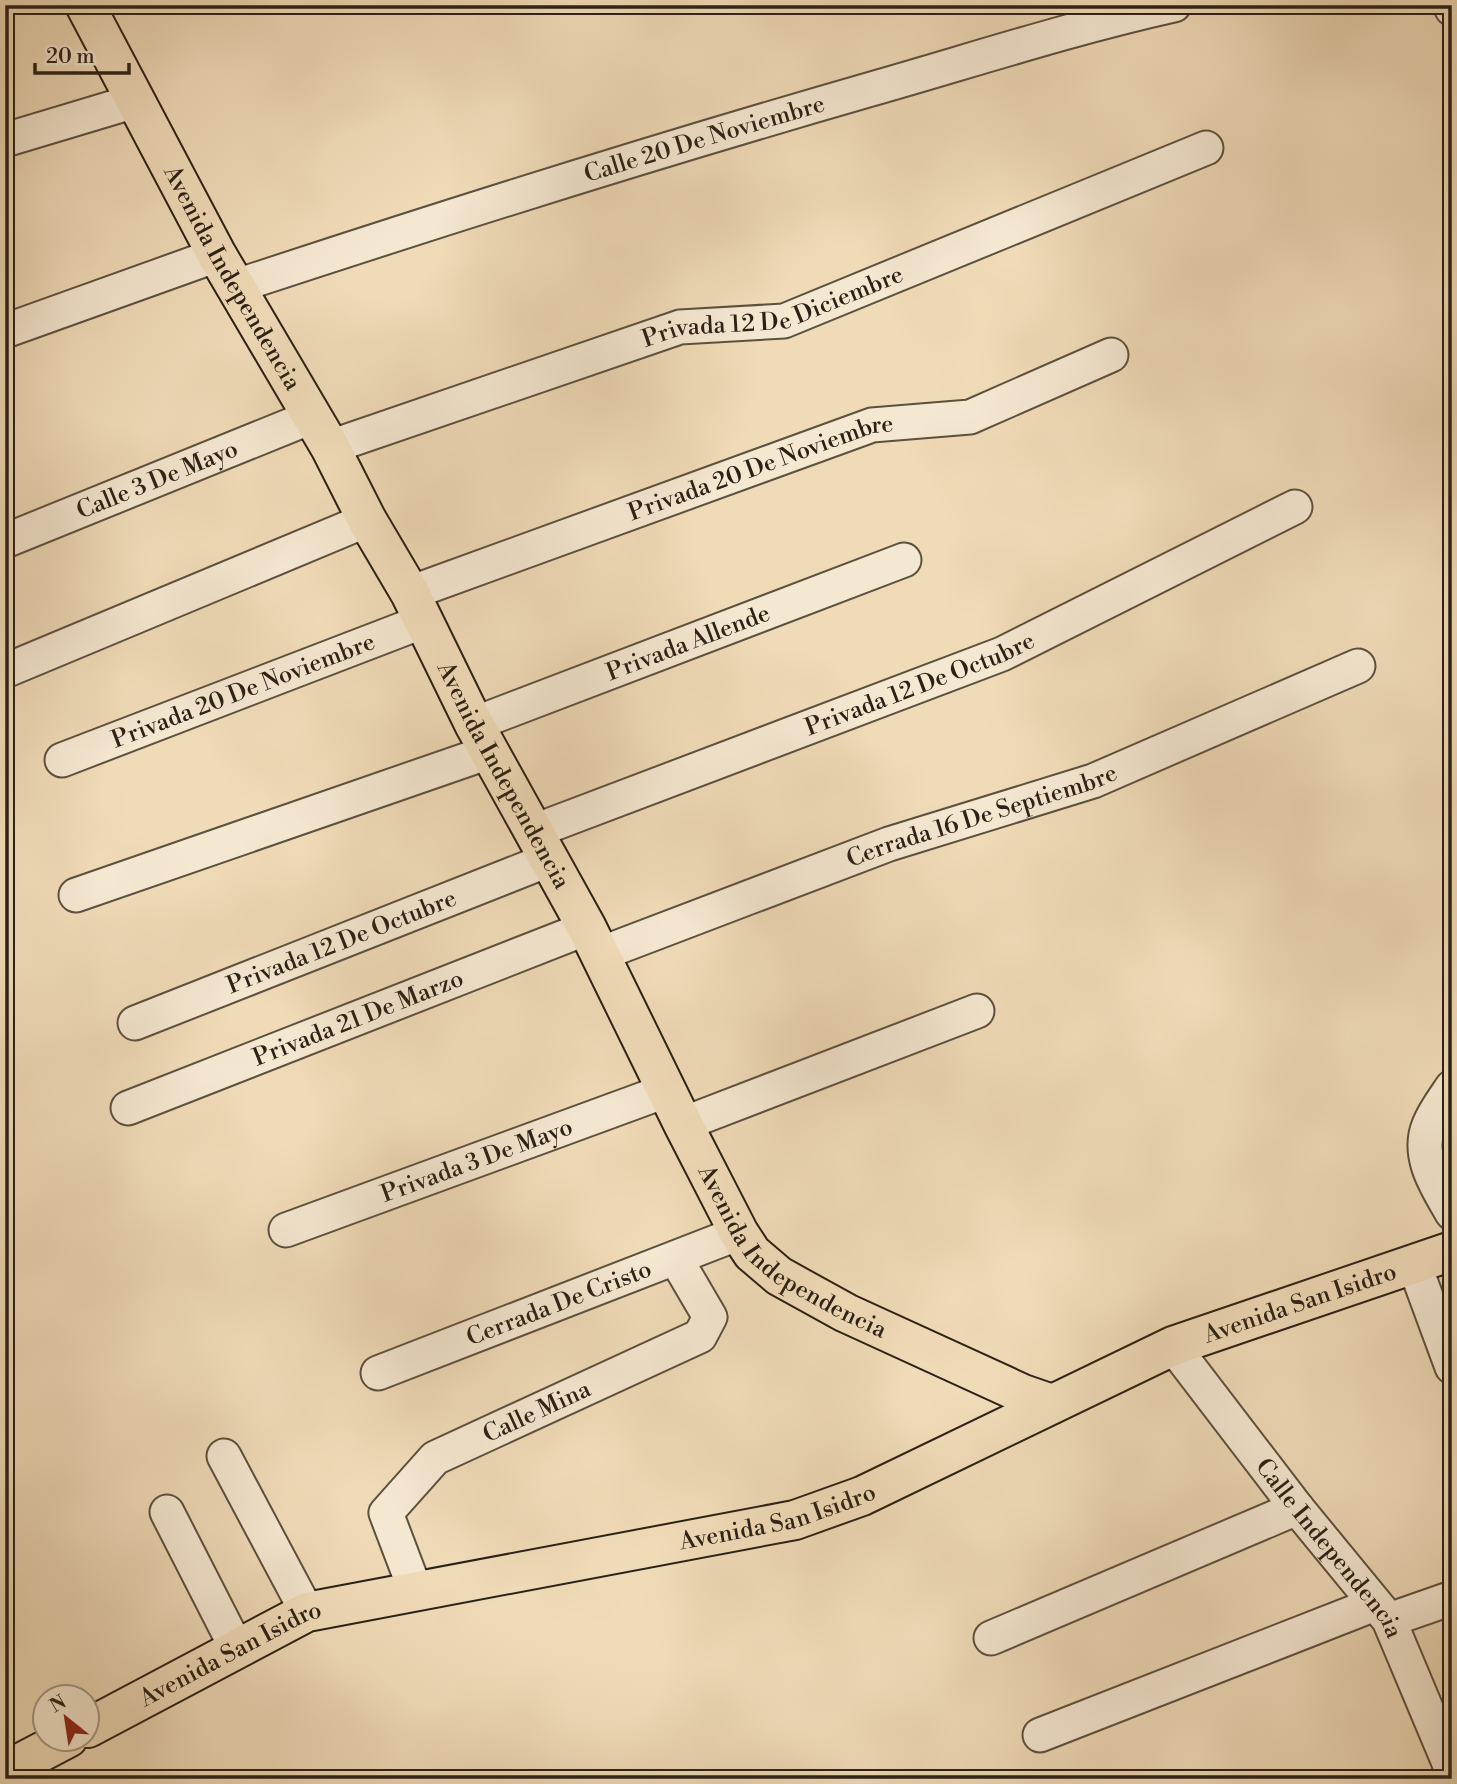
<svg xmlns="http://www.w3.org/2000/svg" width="1457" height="1784" font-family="'Libre Bodoni',serif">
<rect width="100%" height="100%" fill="#f0dbb8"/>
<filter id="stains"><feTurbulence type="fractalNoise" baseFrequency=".00286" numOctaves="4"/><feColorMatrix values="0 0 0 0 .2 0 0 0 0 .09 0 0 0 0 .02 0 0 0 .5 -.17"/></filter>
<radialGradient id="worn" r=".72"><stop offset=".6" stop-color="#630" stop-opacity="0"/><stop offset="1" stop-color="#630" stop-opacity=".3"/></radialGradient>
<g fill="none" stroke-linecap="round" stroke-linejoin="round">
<defs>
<g id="minor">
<path d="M1450,5L1452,9"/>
<path d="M5,140L135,101"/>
<path id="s1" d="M237,286C446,217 656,151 868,90C970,61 1071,28 1174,5"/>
<path d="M5,331L217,255"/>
<path id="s2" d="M330,447L680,327L784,321L1206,148"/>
<path id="s3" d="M5,541L311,417"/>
<path id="s4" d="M410,593L872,425L970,417L1111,355"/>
<path d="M5,671L367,520"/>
<path id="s5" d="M474,724L904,560"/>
<path id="s6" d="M62,760L424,621"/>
<path id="s7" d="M532,832L1002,654L1295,507"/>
<path d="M76,895L489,752"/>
<path id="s8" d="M600,954L889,844L1093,781L1358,666"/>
<path id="s9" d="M135,1023L548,860"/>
<path d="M1452,1087C1444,1099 1434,1112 1429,1125C1416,1156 1437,1187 1452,1213"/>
<path id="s10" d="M128,1108L587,928"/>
<path d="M683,1124L977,1011"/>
<path id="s11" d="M286,1230L668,1090"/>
<path d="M1414,1264L1452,1367"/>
<path id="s12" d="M1173,1346L1297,1508L1389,1620L1452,1770"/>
<path id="s13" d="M378,1373L739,1233"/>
<path d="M224,1456L307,1612"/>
<path d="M167,1512L237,1649"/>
<path id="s14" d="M416,1592L386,1513L435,1458L700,1336L710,1317L676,1259"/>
<path d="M1389,1620L1452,1598"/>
<path d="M991,1638L1297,1508"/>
<path d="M1040,1735L1375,1604"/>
</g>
<g id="major">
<path id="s15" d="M85,5L217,255L330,447L367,520L410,593L474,724L587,928L683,1124L739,1233L752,1253L779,1276L846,1313L1023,1394L1052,1404"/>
<path id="s16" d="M88,1728L307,1612L795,1520L862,1496L1173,1346L1452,1251"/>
<path d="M5,1771L68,1738"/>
</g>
</defs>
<!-- minor casing -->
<use href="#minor" stroke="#5c503e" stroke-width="37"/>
<!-- major casing -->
<use href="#major" stroke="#2b2116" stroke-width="42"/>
<!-- minor -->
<use href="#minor" stroke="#f5e8d1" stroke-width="33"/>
<!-- major -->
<use href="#major" stroke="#f0dbb8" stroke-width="38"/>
</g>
<g text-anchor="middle" stroke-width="5" stroke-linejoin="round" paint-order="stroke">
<!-- street labels -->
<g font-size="24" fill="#2b2116" stroke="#f5e8d1">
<text dy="8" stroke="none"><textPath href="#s1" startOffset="490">Calle 20 De Noviembre</textPath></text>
<text dy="8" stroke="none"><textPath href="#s15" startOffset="310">Avenida Independencia</textPath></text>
<text dy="8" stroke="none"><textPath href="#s2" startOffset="466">Privada 12 De Diciembre</textPath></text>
<text dy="8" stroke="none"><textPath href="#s4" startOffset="373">Privada 20 De Noviembre</textPath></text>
<text dy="8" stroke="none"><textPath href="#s3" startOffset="164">Calle 3 De Mayo</textPath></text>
<text dy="8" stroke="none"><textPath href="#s5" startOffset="229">Privada Allende</textPath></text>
<text dy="8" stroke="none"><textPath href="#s7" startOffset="415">Privada 12 De Octubre</textPath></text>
<text dy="8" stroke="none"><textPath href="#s6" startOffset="194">Privada 20 De Noviembre</textPath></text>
<text dy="8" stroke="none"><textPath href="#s15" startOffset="877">Avenida Independencia</textPath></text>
<text dy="8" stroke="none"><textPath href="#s8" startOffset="406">Cerrada 16 De Septiembre</textPath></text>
<text dy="8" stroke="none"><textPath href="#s9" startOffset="222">Privada 12 De Octubre</textPath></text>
<text dy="8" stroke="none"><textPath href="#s10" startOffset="247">Privada 21 De Marzo</textPath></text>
<text dy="8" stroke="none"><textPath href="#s11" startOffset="203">Privada 3 De Mayo</textPath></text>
<text dy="8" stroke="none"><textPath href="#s15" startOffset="1444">Avenida Independencia</textPath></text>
<text dy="8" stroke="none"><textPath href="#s16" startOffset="1295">Avenida San Isidro</textPath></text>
<text dy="8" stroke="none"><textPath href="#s13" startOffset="194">Cerrada De Cristo</textPath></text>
<text dy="8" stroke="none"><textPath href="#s14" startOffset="270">Calle Mina</textPath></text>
<text dy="8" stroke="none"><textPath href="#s16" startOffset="728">Avenida San Isidro</textPath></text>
<text dy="8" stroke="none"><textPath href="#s12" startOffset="256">Calle Independencia</textPath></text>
<text dy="8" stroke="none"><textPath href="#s16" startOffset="161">Avenida San Isidro</textPath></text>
</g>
</g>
<!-- margin -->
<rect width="1457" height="1784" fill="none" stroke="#f0dbb8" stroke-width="28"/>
<rect x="7" y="7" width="1443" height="1770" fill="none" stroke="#2b2116" stroke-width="3.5"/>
<rect x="14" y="14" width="1429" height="1756" fill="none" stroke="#2b2116" stroke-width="2"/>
<!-- north arrow -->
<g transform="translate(66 1718) rotate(330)"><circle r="33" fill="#f5e8d1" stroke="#a49886" stroke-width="2"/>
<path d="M0-5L12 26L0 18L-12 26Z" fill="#8f2418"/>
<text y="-10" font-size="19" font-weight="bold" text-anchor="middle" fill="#2b2116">N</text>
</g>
<!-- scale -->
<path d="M35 63v10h94v-10" fill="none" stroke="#2b2116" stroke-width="3.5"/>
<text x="46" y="63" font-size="21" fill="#2b2116" stroke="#f5e8d1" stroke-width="5" paint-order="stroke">20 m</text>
<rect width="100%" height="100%" filter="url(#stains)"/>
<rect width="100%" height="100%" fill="url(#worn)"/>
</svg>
